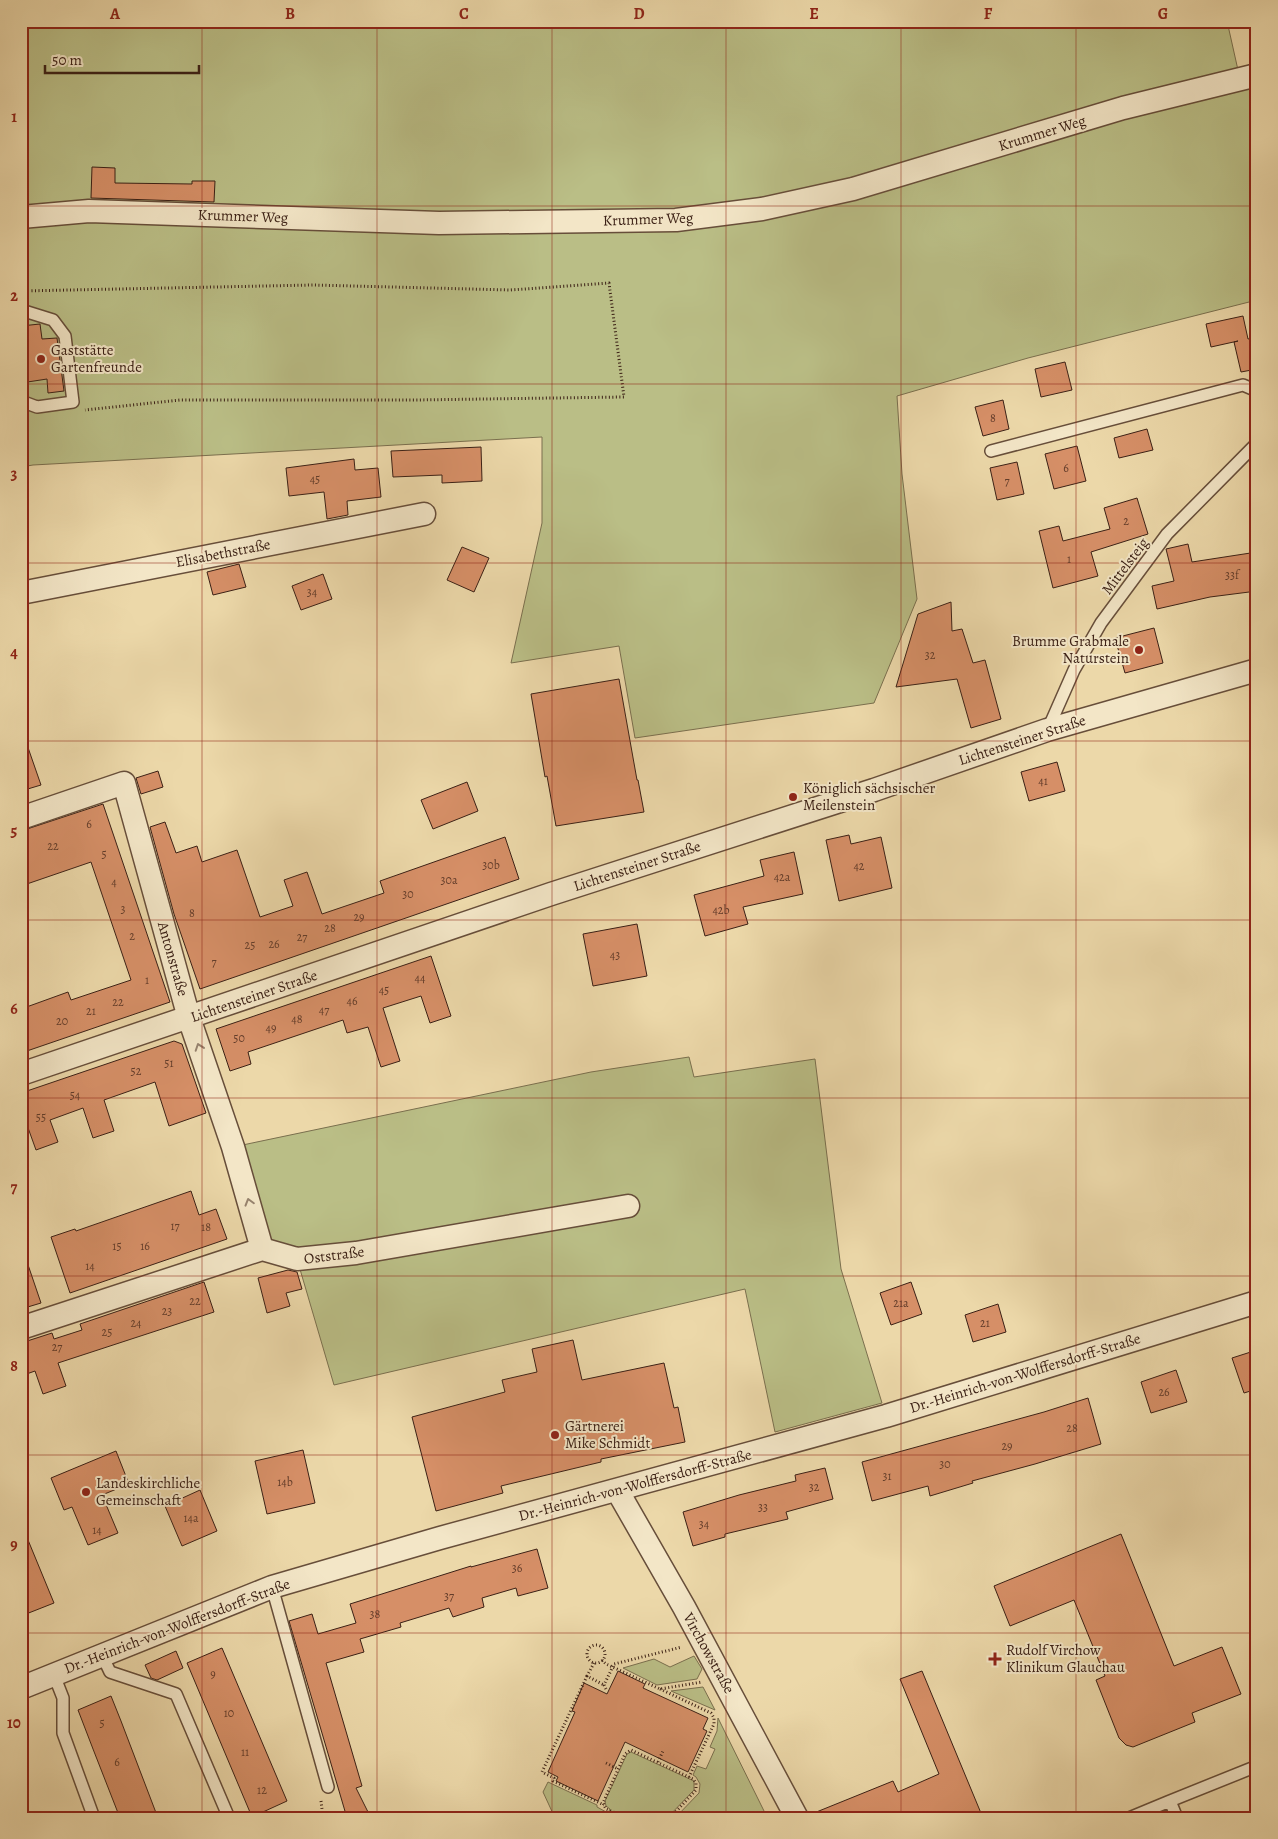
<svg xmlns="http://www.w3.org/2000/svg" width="1278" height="1839" font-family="Alegreya,serif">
<rect width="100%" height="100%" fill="#ecd8a9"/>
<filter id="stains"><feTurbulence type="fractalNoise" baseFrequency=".004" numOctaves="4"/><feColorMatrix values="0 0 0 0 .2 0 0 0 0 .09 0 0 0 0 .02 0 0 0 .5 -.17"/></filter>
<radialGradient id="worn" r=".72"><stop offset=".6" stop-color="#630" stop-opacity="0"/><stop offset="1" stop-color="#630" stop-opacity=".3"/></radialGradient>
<!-- green -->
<path fill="#babe86" stroke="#7a6f4e" d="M21,21H1227L1240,79L1257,75V300L1028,358L897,396L902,474L917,599L874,703L635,738L619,646L511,663L542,523V437L33,465L21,467Z
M689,1057L694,1077L815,1059L841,1269L882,1403L775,1432L745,1289L334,1385L297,1259L262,1249L233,1147L591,1072Z
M694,1656L702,1669L697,1679L657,1685L623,1668L654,1659L670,1667Z
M703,1687L715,1710L671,1691Z
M718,1718L767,1817V1818H675L699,1793L700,1784L696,1777L693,1775L697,1766L706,1769L715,1749L710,1747L717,1731Z
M631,1752L694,1781V1790L667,1818H555L543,1792L548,1782L597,1805V1807L608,1813L610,1809L606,1806L605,1801L627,1754Z"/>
<!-- building -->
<path fill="#d68f67" stroke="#3b2015" d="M92,167L115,168V183L192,184V181H215L214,202L91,198Z
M1243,316L1248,339L1257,337V369L1241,372L1234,342L1238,341L1211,347L1206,324Z
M40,324L42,339L57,338L64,391L48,393L47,379L21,383V326Z
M1065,362L1072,390L1041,397L1035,369Z
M1003,400L1009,429L983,436L975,407Z
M1147,429L1153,450L1119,458L1114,438Z
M1077,446L1086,481L1054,489L1045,454Z
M481,447L482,481L442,483V475L393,477L391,451Z
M354,459L355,470L378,468L381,497L347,501L348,515L327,519L324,492L289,496L286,468Z
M1017,462L1024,494L997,500L990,468Z
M1137,498L1148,534L1091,552L1098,576L1053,588L1039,531L1059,526L1063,541L1110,529L1104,508Z
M1188,544L1192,562L1257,552V591L1210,597L1157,609L1152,586L1174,581L1166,549Z
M462,547L489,558L474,592L447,580Z
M239,564L246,587L213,595L207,572Z
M323,574L332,599L301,610L292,586Z
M951,602L952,631L962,629L973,663L985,660L1001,719L971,728L957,679L896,687L918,614Z
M1154,628L1163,663L1125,673L1115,638Z
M619,679L637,780H638L644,812L556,826L547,776L545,777L531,694Z
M21,736H24L41,785L21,791Z
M1057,762L1065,791L1029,801L1021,772Z
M158,771L163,787L141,794L136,778Z
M467,782L478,811L433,829L421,800Z
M103,804L170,1002L21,1053V1009L68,992L71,1000L131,980L91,862L21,886V831Z
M165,822L176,853L197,846L202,862L237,850L260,917L293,906L284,880L307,872L322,914L384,893L380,881L505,837L519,879L200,989L174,914L150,827Z
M849,835L851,844L881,837L892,888L839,901L826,840Z
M794,852L803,894L743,907L748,924L705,936L694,895L764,876L760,860Z
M637,924L647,976L593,986L583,934Z
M431,956L451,1016L430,1023L421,996L383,1008L400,1061L381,1067L368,1027L347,1033L343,1020L248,1052L251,1064L230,1071L216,1029Z
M174,1041L182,1044L206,1113L169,1126L155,1082L104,1100L114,1131L93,1138L83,1108L50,1120L58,1142L36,1150L27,1125L21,1127V1093Z
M191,1191L199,1215L216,1209L227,1239L70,1293L51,1237L75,1229L76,1231Z
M21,1253H24L41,1303L21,1309Z
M288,1270L297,1272L302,1289L286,1293L290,1306L267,1313L258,1278Z
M204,1282L214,1312L58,1363L66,1386L43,1394L35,1371L21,1376V1343L52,1333L54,1339L82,1330L80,1324Z
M911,1282L922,1314L891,1325L880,1293Z
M998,1304L1006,1332L973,1342L965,1315Z
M573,1340L582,1380L664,1363L674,1408L678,1407L685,1442L601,1459V1462L501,1486L503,1493L436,1511L412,1417L505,1392L502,1380L537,1372L532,1349Z
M1257,1350V1389L1244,1393L1232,1358Z
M1176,1370L1187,1402L1151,1413L1141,1382Z
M1088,1398L1101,1444L1035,1464L972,1481L973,1483L930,1496L928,1486L872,1501L862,1462L1044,1412Z
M303,1450L315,1503L267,1514L255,1461Z
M116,1451L129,1484L102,1495L118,1533L88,1545L72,1507L64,1510L51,1478Z
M825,1468L833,1499L786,1512L788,1519L725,1534V1537L693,1546L683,1512L739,1495L796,1481L795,1475Z
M200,1490L217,1531L182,1546L165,1506Z
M21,1523L54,1603L21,1616Z
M1121,1534L1174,1666L1222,1647L1241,1694L1192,1713L1195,1722L1133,1747L1126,1745L1119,1738L1096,1680L1105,1676L1074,1600L1010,1626L994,1586Z
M537,1549L548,1588L518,1596L516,1588L482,1598L484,1607L453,1617L449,1608L400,1623L401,1627L360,1639L364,1652L326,1663L362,1786L356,1788L371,1818H347L289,1621L312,1614L318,1634L356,1623L350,1604L471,1566V1567Z
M222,1648L287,1801L252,1817L187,1663Z
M176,1651L183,1668L157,1680L151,1678L145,1665Z
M618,1671L645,1684L643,1688L708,1718L703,1729L707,1731L688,1772L625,1742L598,1801L556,1781L558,1777L548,1772L575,1712L572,1711L584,1683L607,1694Z
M922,1671L983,1818H810L809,1815L893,1781L898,1792L939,1774L900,1679Z
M111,1696L121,1721L158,1818H120L93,1749L78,1710Z"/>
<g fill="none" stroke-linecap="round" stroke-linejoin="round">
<defs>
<path id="service" d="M21,310L53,320L65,336L73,402L37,407L21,401
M991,451L1243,385L1257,391
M1048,729L1074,670L1101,623L1167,534L1257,443
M272,1587L328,1787
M102,1655L110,1672L176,1694L229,1818
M54,1675L63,1698V1733L94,1818
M1129,1818L1170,1801
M1177,1818L1170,1801L1257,1766"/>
<path id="minor" d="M21,217L89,211L439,223L676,220L762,209L853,189L1123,108L1257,75
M21,593L424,514
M21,818L124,783L189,1018L233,1147L262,1249
M21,1074L551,894L874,790L1047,730L1257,670
M21,1328L262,1249L297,1259L356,1253L628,1206
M617,1490L684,1607L797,1818
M21,1688L272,1587L440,1538L886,1416L1257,1302"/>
</defs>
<!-- service casing -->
<use href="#service" stroke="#674e3a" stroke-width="14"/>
<!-- minor casing -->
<use href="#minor" stroke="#674e3a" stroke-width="25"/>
<!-- path -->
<path stroke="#3b2015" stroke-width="3" stroke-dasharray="1 2.5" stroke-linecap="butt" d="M21,291L313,285L510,290L609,283L624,397L415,400H180L85,410
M587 1654a9 9 0 1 1 18 0a9 9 0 1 1-18 0Z
M602,1660L606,1664L660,1689L702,1682
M594,1663L587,1676L604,1685
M587,1676L542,1772L554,1778L553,1781L604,1805
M606,1689L604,1685L614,1664L682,1647
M660,1689L711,1713L714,1718V1724L689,1777
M658,1762L663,1751
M606,1763L618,1769
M321,1801L323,1818
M627,1818L606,1809L603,1803L625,1754L631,1750L693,1779L696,1783V1790L670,1818"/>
<!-- service -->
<use href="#service" stroke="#f3e6c7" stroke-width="11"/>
<!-- minor -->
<use href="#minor" stroke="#f3e6c7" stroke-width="22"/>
</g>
<!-- one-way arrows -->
<defs><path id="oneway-chevron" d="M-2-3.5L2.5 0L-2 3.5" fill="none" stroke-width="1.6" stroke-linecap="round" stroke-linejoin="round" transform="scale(1.25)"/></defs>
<g stroke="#97836e">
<use href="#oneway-chevron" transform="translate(199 1047) rotate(-109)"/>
<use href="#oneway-chevron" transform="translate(249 1202) rotate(-106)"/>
</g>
<!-- grid -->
<path fill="none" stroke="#8f2418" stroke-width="1" stroke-opacity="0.55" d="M202,21V1818M377,21V1818M552,21V1818M726,21V1818M901,21V1818M1076,21V1818M21,206H1257M21,384H1257M21,563H1257M21,741H1257M21,920H1257M21,1098H1257M21,1276H1257M21,1455H1257M21,1633H1257"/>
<!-- markers -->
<g fill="#8f2418" stroke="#f3e6c7" stroke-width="2">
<circle cx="41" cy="359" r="5"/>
<circle cx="1139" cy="650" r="5"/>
<circle cx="793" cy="797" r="5"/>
<circle cx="555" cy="1435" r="5"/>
<circle cx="86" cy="1492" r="5"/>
<path d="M992.5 1651.5h5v5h5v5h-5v5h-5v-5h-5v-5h5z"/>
</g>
<g text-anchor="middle" stroke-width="4" stroke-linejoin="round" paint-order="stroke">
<!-- number labels -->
<g font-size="12" fill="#623c2a">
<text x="993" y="422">8</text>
<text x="1066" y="472">6</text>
<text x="315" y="483">45</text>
<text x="1007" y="485">7</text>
<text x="1126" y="525">2</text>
<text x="1069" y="563">1</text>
<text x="1232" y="579">33f</text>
<text x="312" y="596">34</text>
<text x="930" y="659">32</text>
<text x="1043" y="785">41</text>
<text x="89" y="828">6</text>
<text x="53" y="850">22</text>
<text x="104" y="858">5</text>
<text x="491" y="869">30b</text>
<text x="859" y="870">42</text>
<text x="782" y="881">42a</text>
<text x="449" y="884">30a</text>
<text x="114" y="886">4</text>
<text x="408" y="898">30</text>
<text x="123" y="913">3</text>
<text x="721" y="914">42b</text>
<text x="192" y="917">8</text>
<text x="359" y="921">29</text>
<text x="330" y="932">28</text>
<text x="132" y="940">2</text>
<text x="302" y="941">27</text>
<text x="274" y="948">26</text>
<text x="250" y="949">25</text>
<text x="615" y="959">43</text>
<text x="214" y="966">7</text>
<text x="420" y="982">44</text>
<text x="147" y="984">1</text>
<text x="384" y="994">45</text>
<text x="352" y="1005">46</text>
<text x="118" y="1006">22</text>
<text x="324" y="1014">47</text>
<text x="91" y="1015">21</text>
<text x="297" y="1023">48</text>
<text x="62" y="1025">20</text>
<text x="271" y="1032">49</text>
<text x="239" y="1042">50</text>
<text x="169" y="1067">51</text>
<text x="136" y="1075">52</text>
<text x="75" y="1099">54</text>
<text x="41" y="1121">55</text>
<text x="175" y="1230">17</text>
<text x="206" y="1231">18</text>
<text x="117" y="1250">15</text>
<text x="145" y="1250">16</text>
<text x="90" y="1270">14</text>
<text x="195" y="1305">22</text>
<text x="901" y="1307">21a</text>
<text x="167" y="1315">23</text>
<text x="136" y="1327">24</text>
<text x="985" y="1327">21</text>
<text x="107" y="1336">25</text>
<text x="57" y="1351">27</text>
<text x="1164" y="1396">26</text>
<text x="1072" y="1432">28</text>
<text x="1007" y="1450">29</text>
<text x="945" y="1468">30</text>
<text x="887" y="1480">31</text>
<text x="285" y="1486">14b</text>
<text x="814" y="1491">32</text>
<text x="763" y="1511">33</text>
<text x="191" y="1522">14a</text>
<text x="704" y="1528">34</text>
<text x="97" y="1534">14</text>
<text x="517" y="1572">36</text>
<text x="449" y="1600">37</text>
<text x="375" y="1618">38</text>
<text x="213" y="1678">9</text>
<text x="229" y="1717">10</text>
<text x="102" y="1727">5</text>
<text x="245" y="1756">11</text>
<text x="117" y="1766">6</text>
<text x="262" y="1794">12</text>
</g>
<!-- street labels -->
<g font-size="15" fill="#3b2015" stroke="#f3e6c7">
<text transform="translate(1042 133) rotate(-17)" y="5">Krummer Weg</text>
<text transform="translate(243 216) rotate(2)" y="5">Krummer Weg</text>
<text transform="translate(648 219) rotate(-2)" y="5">Krummer Weg</text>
<text transform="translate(223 553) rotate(-11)" y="5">Elisabethstraße</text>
<text transform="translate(1125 566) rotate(-53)" y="5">Mittelsteig</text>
<text transform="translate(1022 740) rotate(-18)" y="5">Lichtensteiner Straße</text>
<text transform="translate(637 866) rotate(-18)" y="5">Lichtensteiner Straße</text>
<text transform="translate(173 959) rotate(74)" y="5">Antonstraße</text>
<text transform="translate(254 996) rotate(-19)" y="5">Lichtensteiner Straße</text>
<text transform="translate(334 1255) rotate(-7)" y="5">Oststraße</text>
<text transform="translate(1025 1373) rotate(-17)" y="5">Dr.-Heinrich-von-Wolffersdorff-Straße</text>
<text transform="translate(635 1485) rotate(-15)" y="5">Dr.-Heinrich-von-Wolffersdorff-Straße</text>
<text transform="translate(177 1626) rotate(-21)" y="5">Dr.-Heinrich-von-Wolffersdorff-Straße</text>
<text transform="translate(709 1653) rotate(61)" y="5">Virchowstraße</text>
</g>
<!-- poi labels -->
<g font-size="15" fill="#3b2015" stroke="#f3e6c7" text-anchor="start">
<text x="51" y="355">Gaststätte<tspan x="51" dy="17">Gartenfreunde</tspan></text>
<text x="1129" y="646" text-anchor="end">Brumme Grabmale<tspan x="1129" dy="17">Naturstein</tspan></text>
<text x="803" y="793">Königlich sächsischer<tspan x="803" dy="17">Meilenstein</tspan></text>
<text x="565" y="1431">Gärtnerei<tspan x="565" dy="17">Mike Schmidt</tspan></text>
<text x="96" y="1488">Landeskirchliche<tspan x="96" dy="17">Gemeinschaft</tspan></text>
<text x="1006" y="1655">Rudolf Virchow<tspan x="1006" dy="17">Klinikum Glauchau</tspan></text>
</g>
</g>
<!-- margin -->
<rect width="1278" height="1839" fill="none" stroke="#ecd8a9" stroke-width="55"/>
<!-- scale -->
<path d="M45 65v8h154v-8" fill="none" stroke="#3b2015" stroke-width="2.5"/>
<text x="52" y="65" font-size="15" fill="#3b2015" stroke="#f3e6c7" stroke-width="4" paint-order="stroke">50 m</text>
<rect x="28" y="28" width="1222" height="1784" fill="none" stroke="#8f2418" stroke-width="2"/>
<g font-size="16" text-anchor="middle" font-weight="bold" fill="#8f2418">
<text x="115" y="19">A</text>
<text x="290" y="19">B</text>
<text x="464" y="19">C</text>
<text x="639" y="19">D</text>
<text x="814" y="19">E</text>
<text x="988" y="19">F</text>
<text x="1163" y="19">G</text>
<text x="14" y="122">1</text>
<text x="14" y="301">2</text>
<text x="14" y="479">3</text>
<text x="14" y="658">4</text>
<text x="14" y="836">5</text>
<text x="14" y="1014">6</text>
<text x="14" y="1193">7</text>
<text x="14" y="1371">8</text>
<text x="14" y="1550">9</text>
<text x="14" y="1728">10</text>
</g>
<rect width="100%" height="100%" filter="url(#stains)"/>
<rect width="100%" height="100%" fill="url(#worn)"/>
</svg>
